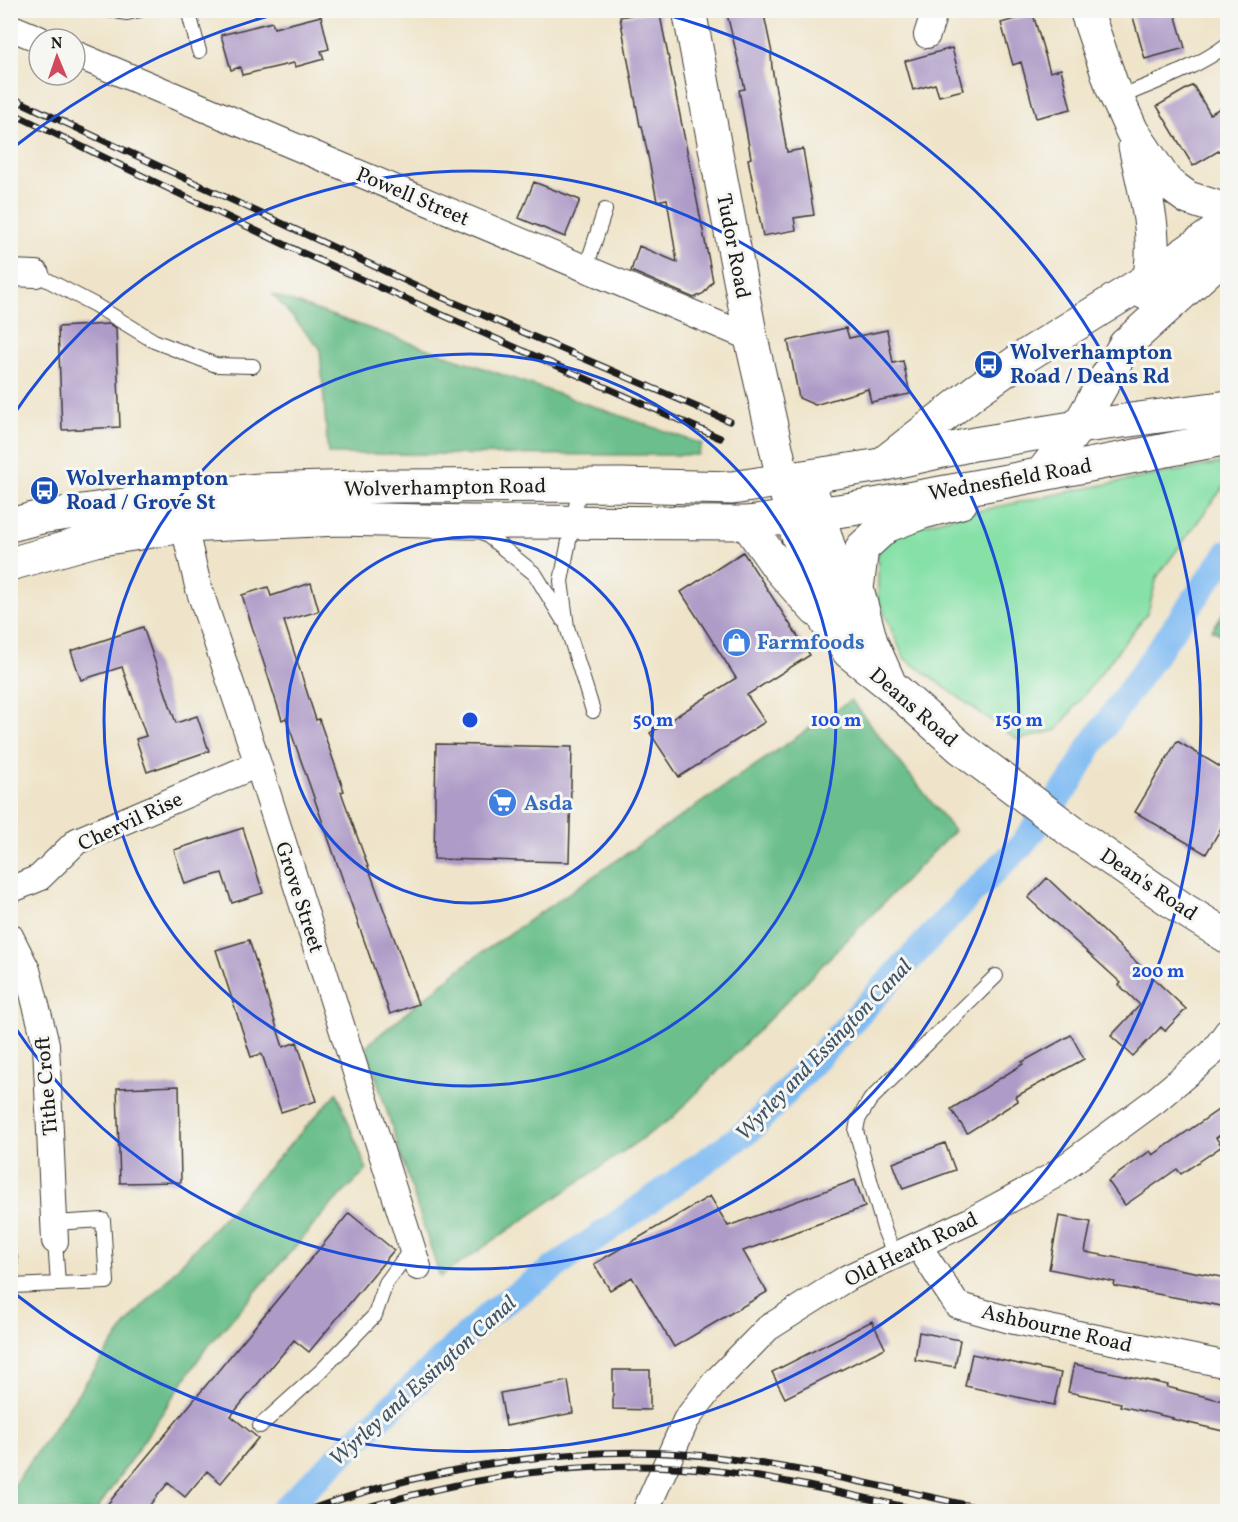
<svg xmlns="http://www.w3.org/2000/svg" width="1238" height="1522" font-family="Vollkorn,serif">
<rect width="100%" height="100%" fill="#f6f6f2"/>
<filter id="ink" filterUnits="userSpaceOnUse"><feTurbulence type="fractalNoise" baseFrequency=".0167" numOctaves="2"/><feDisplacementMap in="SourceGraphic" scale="12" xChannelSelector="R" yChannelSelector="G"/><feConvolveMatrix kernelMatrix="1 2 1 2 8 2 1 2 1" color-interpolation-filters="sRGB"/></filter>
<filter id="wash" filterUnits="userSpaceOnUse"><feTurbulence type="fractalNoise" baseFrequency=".008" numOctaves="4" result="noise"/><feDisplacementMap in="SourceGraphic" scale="24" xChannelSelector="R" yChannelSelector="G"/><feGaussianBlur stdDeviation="1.35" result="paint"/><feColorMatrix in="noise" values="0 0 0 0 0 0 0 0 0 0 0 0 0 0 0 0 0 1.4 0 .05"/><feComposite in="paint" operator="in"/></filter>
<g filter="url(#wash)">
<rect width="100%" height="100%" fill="#efe4c9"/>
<!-- green -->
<path fill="#86e1a7" stroke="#517e62" stroke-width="1.5" d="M1227,462V482L1157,577L1148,612L1057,730L1018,740L904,658L878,599V551L895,533L955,516L1076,490Z"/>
<!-- forest -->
<path fill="#6cbf8c" stroke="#446e54" stroke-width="1.5" d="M273,295L702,444L698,455L328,454L320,348Z
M1227,607V637L1212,630Z
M851,700L954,831L672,1118L440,1277L366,1046L471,960Z
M337,1093L367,1170L333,1203L204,1351L96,1511H11V1489L128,1322Z"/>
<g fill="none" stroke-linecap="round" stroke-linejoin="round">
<!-- canal -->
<path stroke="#81bcf3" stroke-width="26" d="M281,1512L490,1313L751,1129L966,899L1020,847L1071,781L1089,748L1228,552"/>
</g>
<g id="blocks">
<!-- building -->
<path fill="#ae9bc7" d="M659,10L713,281L704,293L694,298L631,271L639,246L677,262L667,199L657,201L642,126H640L620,17Z
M726,10H763L772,53L771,54L772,68L787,152L803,149L814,215L794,218L796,230L763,236L748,159L751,158L739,90L745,89Z
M1131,10H1174L1185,48L1145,59Z
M1033,14L1050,72L1061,69L1071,109L1036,118L1021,62L1013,65L1001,23Z
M321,16L329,49L321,51L324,59L295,67L294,63L242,75L240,67L231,70L221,35L272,22L274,28Z
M952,48L963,90L939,96L935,84L913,90L905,61Z
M1193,85L1210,114L1227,104V146L1193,166L1157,106Z
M534,182L580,200L565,237L519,218Z
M109,324L116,328L120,427L62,430L58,327Z
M846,328L849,338L887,330L893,363L903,361L910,394L871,402L868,389L815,405L799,398L788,341Z
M743,552L810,655L747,695L765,722L679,777L650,733L736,678L681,592Z
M311,583L319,611L284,621L316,720L319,719L344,791L341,792L418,1004L390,1014L286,718L282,720L242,595L268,587L271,596Z
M143,627L176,723L197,716L209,751L147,772L136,739L146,736L122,667L81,680L71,651Z
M1177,741L1227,771V818L1206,854L1135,812Z
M436,744L572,747L569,862L434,859Z
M243,828L263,893L232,903L222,873L185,884L174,850Z
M1047,878L1186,1009L1165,1031L1161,1027L1133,1056L1111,1036L1140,1005L1119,985L1121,983L1028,898Z
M249,940L283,1047L297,1042L316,1101L281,1112L262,1054L251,1057L216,950Z
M1071,1035L1084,1059L1015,1097L1018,1101L967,1133L951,1109L1023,1064L1022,1062Z
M179,1086L181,1182L120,1183L117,1088Z
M1227,1104V1130L1216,1138L1222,1146L1181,1174L1177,1169L1125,1205L1108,1181L1150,1151L1153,1155Z
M945,1143L955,1170L903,1189L893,1163Z
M855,1180L865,1207L743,1251L767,1292L674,1347L632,1277L610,1290L594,1264L710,1196L728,1226Z
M349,1213L394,1250L309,1352L294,1340L231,1416L258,1438L221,1483L207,1471L185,1497L168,1483L144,1512H101Z
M1059,1216L1091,1222L1085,1252L1227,1278V1307L1114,1286L1115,1282L1049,1269Z
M872,1321L885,1348L785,1398L772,1372Z
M919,1332L960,1340L955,1367L915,1360Z
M972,1354L1061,1373L1054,1405L965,1386Z
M1074,1364L1168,1385L1167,1387L1227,1402V1432L1172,1419L1173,1418L1120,1406L1121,1403L1068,1392Z
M613,1370H650V1410L613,1409Z
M568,1381L573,1413L506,1426L500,1393Z"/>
</g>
</g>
<g filter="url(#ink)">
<use href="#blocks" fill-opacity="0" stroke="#3c3a36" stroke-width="1.5"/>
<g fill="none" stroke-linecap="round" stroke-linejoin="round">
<defs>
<path id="lane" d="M109,10L127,13L140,10
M188,10L199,51
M1117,98C1151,84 1199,67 1228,44
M586,268L605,210
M36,274L95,305L154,341L216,365L253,366
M580,486L561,581L567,627L593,711
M478,528L535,574L563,620
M54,1223L103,1220L107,1282L58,1284
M895,1256L885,1232L856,1131L858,1120L870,1100L996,976
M10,1257L12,1286L58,1284L55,1241
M260,1426L320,1372L375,1315L386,1283L412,1248"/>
<path id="street" d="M10,27L39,39
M927,35L935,10
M75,54L751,338
M10,273L36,274
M184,526L198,586L258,764L418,1267
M10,890L39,878L77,841L258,764
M10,936L27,970L46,1044L55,1241
M918,1245L957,1305L1010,1320L1228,1365
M645,1512L686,1420L715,1382L768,1328L847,1278L972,1220L1053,1176L1155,1101L1212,1053L1228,1031"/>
<path id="secondary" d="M689,10L751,338L792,518L827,623L849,652L889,684L960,747L1075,834L1183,909L1228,937
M1086,10L1113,89L1132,131L1166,182L1188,198L1228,211
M1135,146C1145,193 1162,247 1145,293
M881,465L977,390L1027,355L1150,278L1228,223
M1042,473L1078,427L1125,345L1228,252
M804,493L814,499L837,575L855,611
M747,523L778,567L816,610
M888,680L871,642L857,589L862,548L886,526L923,512L961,502"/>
<path id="primary" d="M10,525L41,517L179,497L260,490L390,486L622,485L732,488L881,465L974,444L1078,427L1228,407
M10,564L95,540L184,526L338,519L470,522L747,523L852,509L1007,481L1228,438"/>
</defs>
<!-- lane casing -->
<use href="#lane" stroke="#3c3a36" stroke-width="16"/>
<!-- street casing -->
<use href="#street" stroke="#3c3a36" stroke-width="28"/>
<!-- secondary casing -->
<use href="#secondary" stroke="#3c3a36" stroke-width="35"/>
<!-- primary casing -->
<use href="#primary" stroke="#3c3a36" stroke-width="35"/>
<!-- lane -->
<use href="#lane" stroke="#fff" stroke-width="14"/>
<!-- street -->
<use href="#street" stroke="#fff" stroke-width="26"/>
<!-- secondary -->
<use href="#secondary" stroke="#fff" stroke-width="33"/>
<!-- primary -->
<use href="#primary" stroke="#fff" stroke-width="33"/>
<defs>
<path id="rail" d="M10,97L432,293L729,421
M10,112L298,251L720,438
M303,1512C430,1466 588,1440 723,1458C815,1470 907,1492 998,1512
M351,1512C470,1476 596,1456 719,1471C789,1480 859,1497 929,1512"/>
</defs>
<!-- rail casing -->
<use href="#rail" stroke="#1c1c1c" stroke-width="7"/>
<!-- rail -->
<use href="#rail" stroke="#f6f6f2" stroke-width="4.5" stroke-dasharray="14" stroke-linecap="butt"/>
</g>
</g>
<!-- distance rings -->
<g fill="none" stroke="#1d4ed8" stroke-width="3">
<circle cx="470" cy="720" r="183"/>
<circle cx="470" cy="720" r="366"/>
<path d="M12 417A549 549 0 1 1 12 1023"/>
<path d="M14 147A732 732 0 0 1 287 11M653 11A732 732 0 1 1 14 1293"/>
</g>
<!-- icons -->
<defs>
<symbol id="bus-disc" viewBox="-11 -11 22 22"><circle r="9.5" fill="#1a4fb4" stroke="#f6f6f2"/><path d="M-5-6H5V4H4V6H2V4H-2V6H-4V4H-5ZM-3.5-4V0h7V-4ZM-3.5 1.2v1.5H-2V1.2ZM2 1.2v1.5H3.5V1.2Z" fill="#fff"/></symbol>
<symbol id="shop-disc" viewBox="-11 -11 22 22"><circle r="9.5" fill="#3f7fe0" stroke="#f6f6f2"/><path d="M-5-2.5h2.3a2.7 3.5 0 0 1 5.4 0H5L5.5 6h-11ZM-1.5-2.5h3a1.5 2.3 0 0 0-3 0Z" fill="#fff"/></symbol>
<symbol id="supermarket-disc" viewBox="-11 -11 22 22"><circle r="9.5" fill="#3f7fe0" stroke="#f6f6f2"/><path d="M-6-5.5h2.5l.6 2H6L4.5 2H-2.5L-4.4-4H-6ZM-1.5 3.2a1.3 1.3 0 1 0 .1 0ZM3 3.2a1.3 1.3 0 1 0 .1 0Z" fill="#fff"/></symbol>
</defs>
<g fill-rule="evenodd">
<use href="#bus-disc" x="972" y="348" width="33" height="33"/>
<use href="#bus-disc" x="28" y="474" width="33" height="33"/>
<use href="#shop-disc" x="720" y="626" width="33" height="33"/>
<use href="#supermarket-disc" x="486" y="786" width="33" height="33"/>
</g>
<g text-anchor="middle" stroke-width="6" stroke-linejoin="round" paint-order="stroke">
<!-- street labels -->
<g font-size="21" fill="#1c1c1c" stroke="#f6f6f2">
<text transform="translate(413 196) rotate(23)" y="7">Powell Street</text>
<text transform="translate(734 246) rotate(79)" y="7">Tudor Road</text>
<text transform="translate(1010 479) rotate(-10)" y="7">Wednesfield Road</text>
<text transform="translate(445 487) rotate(-1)" y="7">Wolverhampton Road</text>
<text transform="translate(914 707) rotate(41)" y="7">Deans Road</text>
<text transform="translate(130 821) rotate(-25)" y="7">Chervil Rise</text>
<text transform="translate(1149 884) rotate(34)" y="7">Dean's Road</text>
<text transform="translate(300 897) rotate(72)" y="7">Grove Street</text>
<text transform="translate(46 1086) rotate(-95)" y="7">Tithe Croft</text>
<text transform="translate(911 1249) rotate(-26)" y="7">Old Heath Road</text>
<text transform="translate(1057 1328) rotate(13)" y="7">Ashbourne Road</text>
</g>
<!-- transit labels -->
<g font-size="21" font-weight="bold" fill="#164399" stroke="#f6f6f2" text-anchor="start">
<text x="1010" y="359">Wolverhampton<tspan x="1010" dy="24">Road / Deans Rd</tspan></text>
<text x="66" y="485">Wolverhampton<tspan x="66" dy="24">Road / Grove St</tspan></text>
</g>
<!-- shop labels -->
<g font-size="21" font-weight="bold" fill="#366cbe" stroke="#f6f6f2" text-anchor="start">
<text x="757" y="649">Farmfoods</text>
<text x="524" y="810">Asda</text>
</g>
<!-- water labels -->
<g font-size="22" font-style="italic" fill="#3f5467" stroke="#f6f6f2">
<text transform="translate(823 1049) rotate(-46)" y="8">Wyrley and Essington Canal</text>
<text transform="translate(422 1380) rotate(-42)" y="8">Wyrley and Essington Canal</text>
</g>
</g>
<circle cx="470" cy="720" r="9" fill="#1d4ed8" stroke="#f6f6f2" stroke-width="3"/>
<g font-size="18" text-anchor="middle" font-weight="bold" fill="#1d4ed8" stroke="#f6f6f2" stroke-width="6" stroke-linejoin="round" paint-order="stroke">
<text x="653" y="726">50 m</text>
<text x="836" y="726">100 m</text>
<text x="1019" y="726">150 m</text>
<text x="1158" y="977">200 m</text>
</g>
<!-- margin -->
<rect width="1238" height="1522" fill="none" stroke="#f6f6f2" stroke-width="36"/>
<!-- north arrow -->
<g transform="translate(57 57) rotate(358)"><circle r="28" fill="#f6f6f2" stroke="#9f9f9c" stroke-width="1.5"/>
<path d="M0-4.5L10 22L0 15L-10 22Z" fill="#d1495b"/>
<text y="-9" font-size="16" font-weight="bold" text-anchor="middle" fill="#1c1c1c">N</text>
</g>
</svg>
